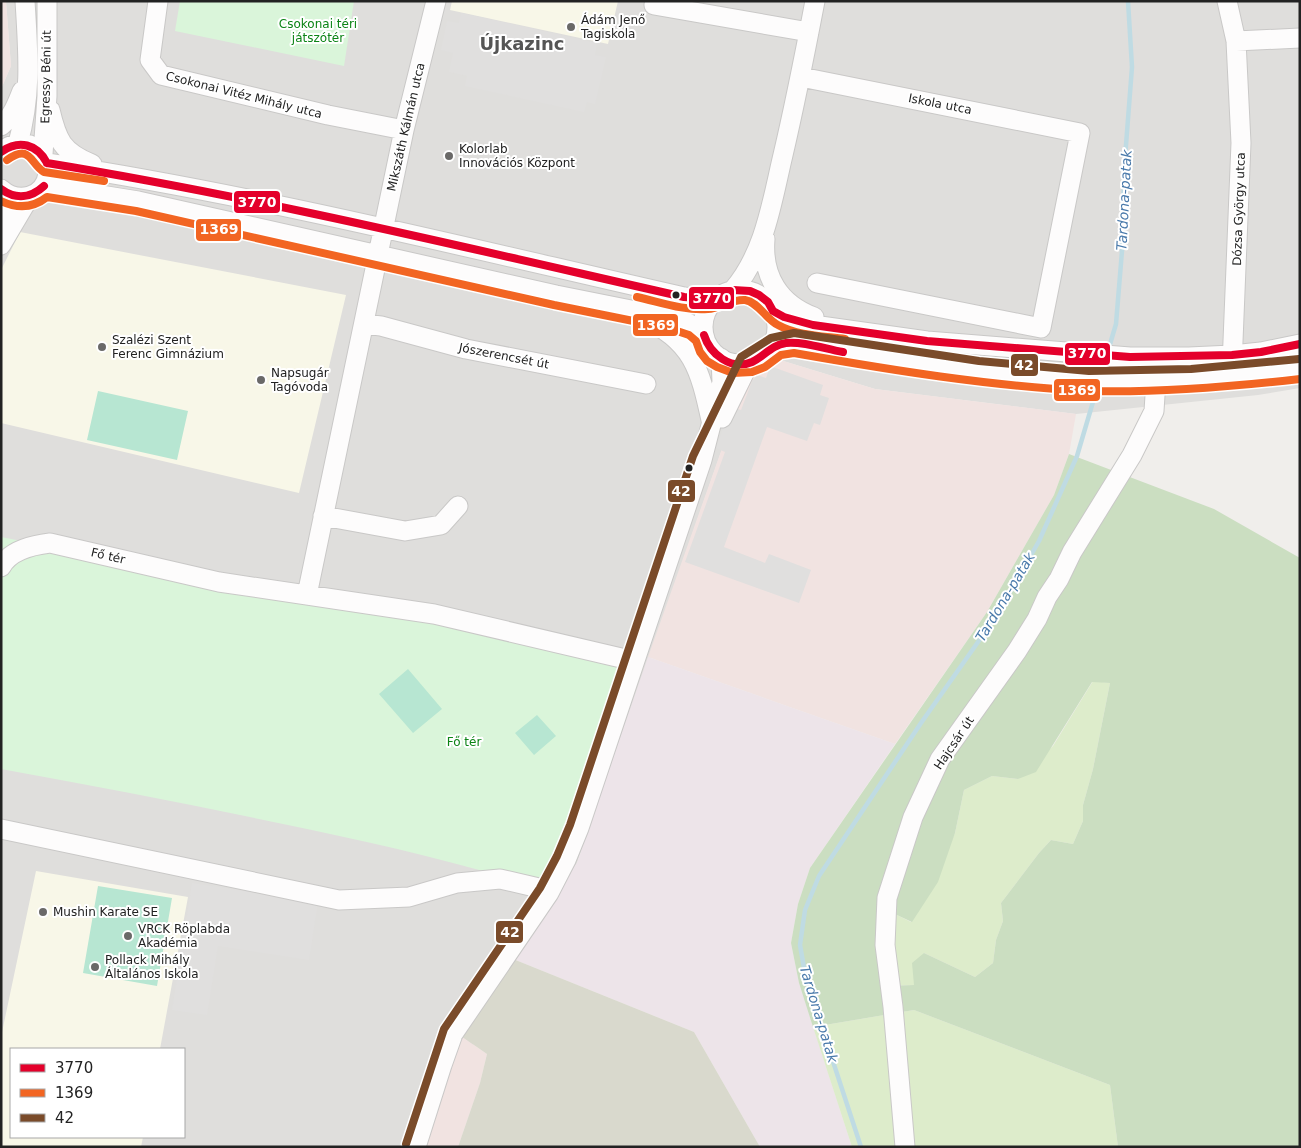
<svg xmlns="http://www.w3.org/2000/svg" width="1301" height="1148" font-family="'DejaVu Sans',sans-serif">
<rect width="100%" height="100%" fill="#f0eeeb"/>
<!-- residential -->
<path fill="#dfdedc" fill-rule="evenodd" d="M6,1H1300V388L1258,395L1076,414L875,389L780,360L741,395L577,863L513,959L425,1147H1V89L11,66ZM11,1049H184V1137H11Z"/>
<!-- commercial -->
<path fill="#f1e3e1" d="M1,1H6L11,66L1,89Z
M780,360L875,389L1076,414L1069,454L1054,495L987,612L895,744L648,657L741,395L756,372Z
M461,1036L487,1054L480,1083L458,1147H425Z"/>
<!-- industrial -->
<path fill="#ede4e9" d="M648,657L895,744L810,868L798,904L791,943L799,983L852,1147H760L694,1032L513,959L577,863Z"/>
<!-- education -->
<path fill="#f8f7e8" d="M452,1H618L608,44L450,10Z
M20,232L346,295L299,493L1,423V270Z
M36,871L188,897L160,1049H11V1137H143L141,1147H1V1037Z"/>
<!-- construction -->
<path fill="#d9d9cd" d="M513,959L694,1032L760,1147H458L480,1083L487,1054L461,1036Z"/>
<!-- grass -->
<path fill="#ddeccb" d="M1093,681L1110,683L1093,769L1083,805V821L1073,844L1051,840L1039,853L1001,903L1003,921L996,940L993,963L975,977L924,953L914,985L885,986L883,908L911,922L955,833L964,790L992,776L1018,779L1053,746Z
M914,1010L1110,1085L1118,1147H852L813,1027Z"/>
<!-- forest -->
<path fill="#cbdec1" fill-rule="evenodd" d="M1069,454L1214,509L1300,558V1147H1118L1110,1085L914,1010L813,1027L799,983L791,943L798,904L810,868L987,612L1054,495ZM1092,682L1110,683L1093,769L1083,805V821L1073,844L1051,840L1039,853L1001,903L1003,921L996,940L993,963L975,977L924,953L912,963L914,985L885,986L884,909L912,922L938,882L955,833L964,790L992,776L1018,779L1036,772Z"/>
<!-- park -->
<path fill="#daf5da" d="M180,1H354L344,66L175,31Z
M1,537L621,658L601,726L560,844L539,888C455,861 370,842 283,824C189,804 95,786 1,769Z"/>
<!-- pitch -->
<path fill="#b7e6d2" d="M98,391L188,411L177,460L87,440Z
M408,669L442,709L413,733L379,694Z
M537,715L556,736L534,755L515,733Z
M98,886L172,898L157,986L83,973Z"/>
<!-- parking -->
<path fill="#e0dfde" d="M461,13L597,43L595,55L606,57L595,104L587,102L584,112L465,86L467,76L449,72L453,53L441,50L447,21L459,23Z
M770,366L823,385L820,395L829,398L820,425L814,423L807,441L767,427L724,547L765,563L769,554L811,570L799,603L685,562L725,452L716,448L731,407L741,410L752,381L757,375L766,378Z
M192,883L318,902L309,960L218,946L207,1015L172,1010Z"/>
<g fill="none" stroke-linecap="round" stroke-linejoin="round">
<!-- stream -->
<path stroke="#bfdbe3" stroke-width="4.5" d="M1108,351L1116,324L1122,251L1124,171L1132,67L1128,1
M1101,375L1106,359
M861,1147L806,979L800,945L805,910L819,876L921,723L997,615L1039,541L1077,456L1098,385"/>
<defs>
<path id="minor" d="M158,1L150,60L161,75L328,115L404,130
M1227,1L1236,41L1241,143L1232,366
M654,5L809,32
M1236,41L1300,38
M801,77L1080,133L1041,328L817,283
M50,110C57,140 62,152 92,164
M1,126C12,117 17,104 22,91
M18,143C32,95 28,51 25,1
M1,152C10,144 19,142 30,145
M43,154L47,96V1
M47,163C262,196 472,249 684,297L701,299L718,297
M44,186L138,201L556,295L671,318L688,323L704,335
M1,189C18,204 44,198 48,174
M1,215L9,195
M765,239C762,276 779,304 814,317
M1,245L30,196
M733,290C765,253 772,201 783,155C795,104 805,53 815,1
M703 327a37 37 0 1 1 74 0a37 37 0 1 1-74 0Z
M773,311L793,320L813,325L927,341L1130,357H1189L1232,355L1261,352L1300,344
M642,318C693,340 700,370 711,420
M364,324L381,326L466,349L646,384
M770,349L778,345L794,343C855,354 916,363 978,371C1027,376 1076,382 1126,381C1184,381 1242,376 1300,369
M722,418L749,363
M323,516L405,531L441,525L458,506
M1,567C10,550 33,545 50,543L219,582L434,614L634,661
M307,595L404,130L436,1
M1,829L339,900L409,897L457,883L500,879L539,888L549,893
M416,1147L442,1065L453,1034L549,893L566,860L579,828L702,460L722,382L721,358
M905,1147L893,1007L885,945L887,898L913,817L940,759L1017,651L1037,619L1047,597L1059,579L1072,552L1132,455L1154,411L1156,380"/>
</defs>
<!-- minor casing -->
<use href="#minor" stroke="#c9c8c7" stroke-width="21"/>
<!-- minor -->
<use href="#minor" stroke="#fdfcfc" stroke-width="19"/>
<defs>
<path id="bus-1" d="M1,152C19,139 37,144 47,163
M47,163C261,198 472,249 684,297L709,299L733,290L750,291L759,295L768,302L773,311L784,317L813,325L927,341L1130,357L1232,355L1261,352L1300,344
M1,189C16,200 31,198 44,186
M704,335C710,354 731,371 752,362C765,356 771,345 786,343C804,341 825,349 843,352"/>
<path id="bus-2" d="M7,160C31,143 30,164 44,172L104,181
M1,201C18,209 33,208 47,197L136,211L554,305L668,328L689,335L696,341L700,352L707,361L717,367L733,373L752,372L765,367L781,355L794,353C891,370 989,386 1088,391C1158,393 1229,387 1300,379
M637,297C660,302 684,311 708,309C720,308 732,299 745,300C758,302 766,319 778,325C798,336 822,336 845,339"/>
<path id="bus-3" d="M406,1144L444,1029L540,888L557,856L570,825L693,456L741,357L771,338L794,333L979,361L1089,371L1191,369L1299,359"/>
</defs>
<!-- bus-1 casing -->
<use href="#bus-1" stroke="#fff" stroke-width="11"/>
<!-- bus-2 casing -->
<use href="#bus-2" stroke="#fff" stroke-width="11"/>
<!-- bus-3 casing -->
<use href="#bus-3" stroke="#fff" stroke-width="11"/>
<!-- bus-1 -->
<use href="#bus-1" stroke="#e4002b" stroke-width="8"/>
<!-- bus-2 -->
<use href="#bus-2" stroke="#f26522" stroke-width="8"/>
<!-- bus-3 -->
<use href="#bus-3" stroke="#7a4b2a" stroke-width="8"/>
</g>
<!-- markers -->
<g fill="#6a6968" stroke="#fff" stroke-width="2">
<circle cx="571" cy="27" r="5"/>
<circle cx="449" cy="156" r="5"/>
<circle cx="102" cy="347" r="5"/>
<circle cx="261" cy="380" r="5"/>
<circle cx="43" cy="912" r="5"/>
<circle cx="128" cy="936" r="5"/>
<circle cx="95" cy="967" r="5"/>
</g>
<g fill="#222" stroke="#fff" stroke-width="2">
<circle cx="676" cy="295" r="4.5"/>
<circle cx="689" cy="468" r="4.5"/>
</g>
<g text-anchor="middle" stroke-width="4" stroke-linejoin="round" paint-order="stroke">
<!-- poi labels -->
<g font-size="12" fill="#222" stroke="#fff" text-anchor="start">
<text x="581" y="24">Ádám Jenő<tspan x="581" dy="14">Tagiskola</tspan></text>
<text x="459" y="153">Kolorlab<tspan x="459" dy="14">Innovációs Központ</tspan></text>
<text x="112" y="344">Szalézi Szent<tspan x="112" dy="14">Ferenc Gimnázium</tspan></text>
<text x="271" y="377">Napsugár<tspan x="271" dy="14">Tagóvoda</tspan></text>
<text x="53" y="916">Mushin Karate SE</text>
<text x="138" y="933">VRCK Röplabda<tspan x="138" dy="14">Akadémia</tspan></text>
<text x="105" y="964">Pollack Mihály<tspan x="105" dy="14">Általános Iskola</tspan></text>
</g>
<!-- park labels -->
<g font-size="12" fill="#0c8416" stroke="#fff">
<text x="318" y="28">Csokonai téri<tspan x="318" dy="14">játszótér</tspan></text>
<text x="464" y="746">Fő tér</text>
</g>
<!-- street labels -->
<g font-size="12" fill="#222" stroke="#fff">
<text transform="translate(46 77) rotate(-89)" y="4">Egressy Béni út</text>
<text transform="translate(244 95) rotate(14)" y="4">Csokonai Vitéz Mihály utca</text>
<text transform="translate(940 104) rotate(11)" y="4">Iskola utca</text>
<text transform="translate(406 127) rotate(-77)" y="4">Mikszáth Kálmán utca</text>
<text transform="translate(1239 209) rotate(-88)" y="4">Dózsa György utca</text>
<text transform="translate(504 356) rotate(11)" y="4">Jószerencsét út</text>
<text transform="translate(108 556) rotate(13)" y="4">Fő tér</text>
<text transform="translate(954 743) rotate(-56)" y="4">Hajcsár út</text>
</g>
<!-- water labels -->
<g font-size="14" font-style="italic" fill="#4a7aab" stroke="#fff">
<text transform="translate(1124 200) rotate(-87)" y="5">Tardona-patak</text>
<text transform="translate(1005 597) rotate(-59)" y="5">Tardona-patak</text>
<text transform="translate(819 1014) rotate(73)" y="5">Tardona-patak</text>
</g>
<!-- district labels -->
<g font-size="18" font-weight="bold" fill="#555" stroke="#fff">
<text x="522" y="50">Újkazinc</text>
</g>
</g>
<g stroke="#fff" stroke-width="2">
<rect x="233" y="190" width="48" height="24" rx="5" fill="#e4002b"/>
<rect x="195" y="218" width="47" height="24" rx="5" fill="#f26522"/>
<rect x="688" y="286" width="47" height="24" rx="5" fill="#e4002b"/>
<rect x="632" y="313" width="47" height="24" rx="5" fill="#f26522"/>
<rect x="1064" y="342" width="47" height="24" rx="5" fill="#e4002b"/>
<rect x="1010" y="353" width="29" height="24" rx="5" fill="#7a4b2a"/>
<rect x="1053" y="378" width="48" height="24" rx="5" fill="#f26522"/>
<rect x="667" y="479" width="29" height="24" rx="5" fill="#7a4b2a"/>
<rect x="495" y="920" width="29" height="24" rx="5" fill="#7a4b2a"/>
</g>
<g font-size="14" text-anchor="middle" font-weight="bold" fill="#fff">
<text x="257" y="207">3770</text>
<text x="219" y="234">1369</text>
<text x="712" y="303">3770</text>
<text x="656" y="330">1369</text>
<text x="1087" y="358">3770</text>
<text x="1024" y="370">42</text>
<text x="1077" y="395">1369</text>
<text x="681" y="496">42</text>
<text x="510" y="937">42</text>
</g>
<!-- border -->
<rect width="1301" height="1148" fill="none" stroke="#222222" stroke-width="5"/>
<!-- legend -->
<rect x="10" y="1048" width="175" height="90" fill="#ffffff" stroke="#a7a7a7"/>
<rect x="20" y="1064" width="25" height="8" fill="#e4002b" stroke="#a7a7a7"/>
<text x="55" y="1073" font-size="15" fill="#222222">3770</text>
<rect x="20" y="1089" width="25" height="8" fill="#f26522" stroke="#a7a7a7"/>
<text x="55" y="1098" font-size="15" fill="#222222">1369</text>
<rect x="20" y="1114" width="25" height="8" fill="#7a4b2a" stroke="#a7a7a7"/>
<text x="55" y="1123" font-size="15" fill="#222222">42</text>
</svg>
